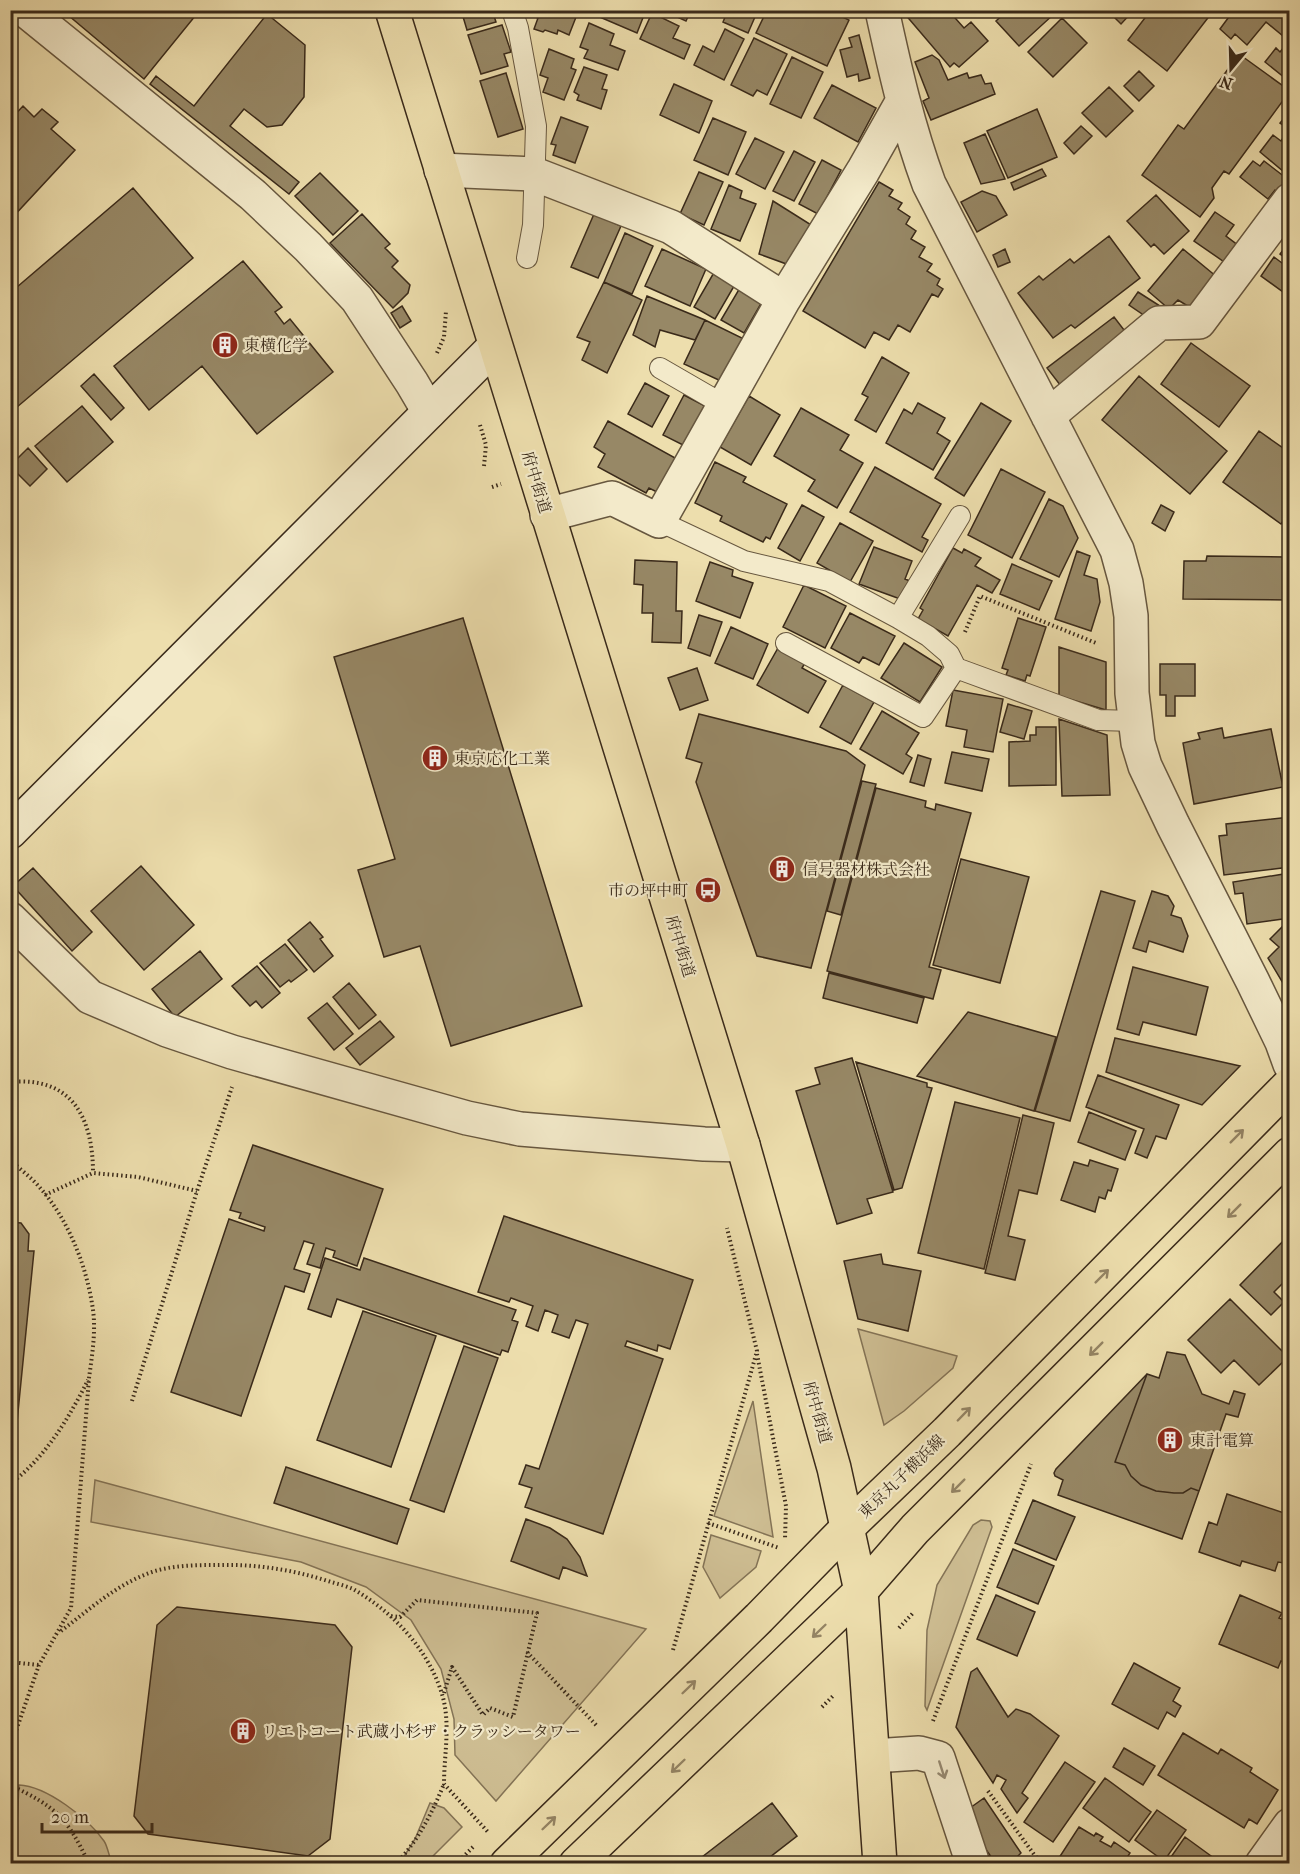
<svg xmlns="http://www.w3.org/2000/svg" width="1300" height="1874" font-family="'IM FELL French Canon','Noto Serif JP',serif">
<rect width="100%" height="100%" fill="#eddead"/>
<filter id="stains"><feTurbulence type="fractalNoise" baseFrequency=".00333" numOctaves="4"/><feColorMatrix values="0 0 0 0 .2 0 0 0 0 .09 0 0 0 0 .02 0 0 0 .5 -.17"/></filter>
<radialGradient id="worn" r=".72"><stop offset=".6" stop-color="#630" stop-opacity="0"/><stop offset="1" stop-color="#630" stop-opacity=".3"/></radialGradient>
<!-- green -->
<path fill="#cfbf94" stroke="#847457" stroke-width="1.5" d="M858,1329L957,1356L953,1368L904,1411L884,1425Z
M753,1401L773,1537L714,1516Z
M95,1480L646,1629L496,1801L455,1755L454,1719L441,1669L411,1620L366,1587L301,1562L91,1522Z
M981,1520L990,1521L992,1527L927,1710L925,1706L927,1630L937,1585L973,1525Z
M711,1535L761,1551L756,1567L720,1598L703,1567Z
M19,1785C46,1786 88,1818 104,1841C108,1847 109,1857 112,1863H15Z
M430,1803L444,1808L462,1827L426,1863H400L415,1839Z"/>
<!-- building -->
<path fill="#978866" stroke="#3a2a1a" stroke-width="1.5" d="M62,10H200L144,79Z
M461,10H492L496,22L467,30Z
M534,10H572L578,12L569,35L558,30L557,34L545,30L543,32L534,29L538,18L532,16Z
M596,10H646L637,33L595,15Z
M662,10H691L686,21Z
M728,10H758L748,33L723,22Z
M767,10H828L849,20L827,66L756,33Z
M907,10H948L964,28L971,22L988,41L959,67L954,63L950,67L904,13Z
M1008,10H1051L1054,14L1019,46L996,21Z
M1107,10H1134L1121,24Z
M1151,10H1214L1167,71L1128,40Z
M1234,10H1290V82L1265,62L1276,48L1280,52L1289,41L1266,22L1247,45L1235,34L1231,39L1220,29Z
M652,13L679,26L673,38L690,45L684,59L640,39Z
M267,14L305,45L304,97L282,125L267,127L244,109L230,126L299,182L289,194L150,84L156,76L194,106Z
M1062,18L1087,43L1053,77L1028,52Z
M589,23L614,34L610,45L625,51L618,70L584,58L588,50L580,47Z
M502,25L511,52L504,54L508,66L481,74L468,35Z
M725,29L744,39L724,80L694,65L703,46L714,52Z
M859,35L870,78L859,81L858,74L847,77L840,50L852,47L849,38Z
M754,38L787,54L767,95L757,90L753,96L731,85Z
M549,49L574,59L571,68L576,70L564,100L543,92L548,78L540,75Z
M1239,54L1290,91L1229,174L1224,171L1212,188L1214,198L1200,217L1142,175L1178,125L1184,129Z
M932,55L939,60L948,80L967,73L969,78L981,75L985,84L991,83L995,94L931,120L923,101L929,98L915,62Z
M792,57L823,72L801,118L770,104Z
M584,67L607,75L602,89L607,90L601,109L577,100L579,95L574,92Z
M1139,71L1154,86L1139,101L1124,86Z
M506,73L523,129L498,137L480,81Z
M674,84L712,101L699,133L660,115Z
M832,85L876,108L858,142L814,118Z
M1109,87L1133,111L1106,137L1082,113Z
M23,106L34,117L42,109L58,122L51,129L75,150L10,220V120Z
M1037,109L1057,157L1008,178L987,131Z
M1290,111V130L1280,123Z
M561,117L588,127L575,163L553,155L556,145L551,144Z
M713,118L746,132L728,175L694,160Z
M1081,126L1092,136L1074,154L1064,143Z
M985,134L1005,179L981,184L964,143Z
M1273,135L1281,141L1283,138L1290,143V166L1284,172L1260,152Z
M755,138L784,152L765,189L736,174Z
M794,151L815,162L794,201L773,191Z
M822,160L841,170L818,214L799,204Z
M1253,161L1260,166L1264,161L1290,181V186L1282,196L1275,190L1268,199L1240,177Z
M1042,169L1046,176L1014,190L1011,183Z
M699,172L723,182L704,225L680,214Z
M320,173L358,211L333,235L295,196Z
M879,182L893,190L889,196L902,203L898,209L910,217L906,224L916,231L911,239L925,247L919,257L932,264L927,271L940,279L937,285L943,289L938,297L932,294L910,332L898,325L889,340L874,332L865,348L803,311Z
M729,185L742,191L740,198L756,204L740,241L711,229Z
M133,188L193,258L10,413V293Z
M982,191L996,196L1007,215L977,232L961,202Z
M1156,195L1189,231L1164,254L1154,244L1151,247L1127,221Z
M773,201L816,228L792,266L759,254Z
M1215,212L1234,225L1226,236L1243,249L1230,266L1194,241Z
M362,214L390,244L385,248L398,261L392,267L410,285L408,293L393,308L330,243Z
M594,214L621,226L598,278L571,267Z
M625,233L653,246L632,294L604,282Z
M1109,236L1140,278L1075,328L1071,325L1053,338L1018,293L1039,276L1043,280L1070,259L1074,263Z
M1290,241V261L1280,254Z
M662,249L706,269L690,306L645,286Z
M1005,249L1010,262L998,267L993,255Z
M1183,249L1217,277L1191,308L1178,300L1169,309L1148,291Z
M1274,257L1290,269V297L1261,276Z
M243,261L282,307L275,312L284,324L290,319L333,372L257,434L202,366L149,410L114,366Z
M716,269L737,281L715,319L694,307Z
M604,282L642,300L607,373L582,360L590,342L577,337Z
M741,286L763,300L744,333L721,320Z
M1138,292L1160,306L1151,320L1129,305Z
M647,296L705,320L695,340L660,330L655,347L633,335Z
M402,306L411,321L400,328L391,313Z
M1114,317L1131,339L1064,390L1047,368Z
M705,320L744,339L723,382L684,364Z
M1191,343L1250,386L1219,427L1161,384Z
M882,357L909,373L876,432L855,420L868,397L862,394Z
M94,374L124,408L111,420L81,386Z
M1139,376L1227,451L1190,494L1102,420Z
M645,383L669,396L652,427L628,414Z
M684,395L705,406L685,446L663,435Z
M749,396L780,415L751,465L720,447Z
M918,403L945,418L937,433L950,441L933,470L886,443L904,409L912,414Z
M981,403L1011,421L964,496L935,478Z
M82,406L113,442L67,482L35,446Z
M801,408L849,435L840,450L863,463L837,508L808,491L815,480L774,456Z
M608,421L677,459L659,493L649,488L646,493L598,467L605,454L594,447Z
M1259,431L1290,453V512L1281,524L1223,482Z
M28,448L47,469L30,486L10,466Z
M715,462L746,477L743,482L787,504L770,539L766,537L763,542L720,521L722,516L695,503Z
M875,467L941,504L922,537L928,540L922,552L850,512Z
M1001,469L1045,492L1012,558L968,535Z
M1049,499L1063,506L1078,538L1059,577L1020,559Z
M802,505L824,517L800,561L778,548Z
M1161,505L1174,512L1165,531L1152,523Z
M840,523L873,541L850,582L817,563Z
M874,547L912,561L905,579L910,581L903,600L859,584Z
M953,548L962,553L964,549L981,558L975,566L1000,580L992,593L977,585L948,636L918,619L923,610L920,608Z
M1077,551L1090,556L1084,575L1097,579L1100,602L1091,631L1055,619Z
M1207,556L1285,557V563H1290V600L1183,599L1184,561H1206Z
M635,560L677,562L676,611H682L681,643L652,642L653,613H642L643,585L634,584Z
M710,562L733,570L732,576L753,583L740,618L696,601Z
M1012,564L1052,581L1039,610L1000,594Z
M804,585L846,606L825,648L783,627Z
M850,613L895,636L879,665L863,657L859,663L831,648Z
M699,615L722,622L710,656L688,648Z
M463,618L582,1006L451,1046L420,946L384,957L358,870L395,859L334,657Z
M1018,618L1046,627L1030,676L1027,675L1025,681L1006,675L1008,670L1002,668Z
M731,627L768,644L753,679L715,663Z
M904,643L942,667L920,702L881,678Z
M1059,647L1106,662V710L1059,696Z
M778,648L805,663L802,668L826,681L808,713L757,685Z
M1160,664H1195V696H1175V716H1166V695H1160Z
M697,668L708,700L680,710L668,678Z
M843,685L874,702L851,744L820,727Z
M953,690L1003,699L993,752L964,747L967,730L946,726Z
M1008,704L1032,711L1024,739L1000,732Z
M882,711L919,733L906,754L912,758L903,774L860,749Z
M699,714L846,751L865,765L811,968L757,956L696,782L702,763L686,758Z
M1059,719L1107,735L1110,795L1062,796Z
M1036,727H1056V785L1009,786V742L1030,741V735H1036Z
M1222,728L1224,738L1271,729L1283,787L1194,804L1183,743L1200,739L1198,733Z
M952,752L989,759L982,791L945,783Z
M918,755L931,759L924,786L910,782Z
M862,781L876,784L841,915L827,911Z
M876,788L926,801L925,807L935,810L936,804L971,813L929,967L941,970L933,999L827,971Z
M1290,817V867L1224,875L1219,836L1227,835L1226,824Z
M961,859L1029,877L1000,983L933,965Z
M141,866L194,925L144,970L91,911Z
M33,868L92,932L72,951L13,886Z
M1290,873V918L1247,924L1243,893L1235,894L1233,882Z
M1101,891L1135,901L1070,1121L1035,1111Z
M1152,891L1168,896L1174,906L1171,915L1181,918L1188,936L1183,952L1149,941L1146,952L1133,948Z
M1288,921L1290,922V995L1268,958L1279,947L1270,939Z
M310,922L323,937L320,939L333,956L314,972L288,940Z
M285,944L307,970L291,982L289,980L280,987L260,963Z
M200,951L222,979L175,1017L152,989Z
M257,966L280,993L262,1008L256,1001L250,1006L232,986Z
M1133,967L1208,987L1196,1035L1143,1022L1139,1035L1117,1029Z
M829,973L924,998L917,1023L823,998Z
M349,983L376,1015L359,1029L333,997Z
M327,1003L353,1034L334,1050L308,1018Z
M968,1012L1056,1037L1034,1111L917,1076Z
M380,1021L394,1037L360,1065L346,1048Z
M1115,1038L1240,1066L1202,1105L1106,1072Z
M852,1058L893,1192L867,1199L872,1213L837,1224L796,1091L820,1084L815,1068Z
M856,1062L927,1083V1087L932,1088L902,1188L894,1190Z
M1098,1075L1179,1105L1166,1139L1156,1136L1147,1158L1135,1153L1144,1129L1086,1107Z
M955,1102L1020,1118L984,1269L918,1253Z
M1089,1112L1136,1131L1125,1160L1078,1142Z
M1023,1115L1054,1123L1037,1194L1019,1190L1008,1236L1025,1240L1015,1280L985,1273Z
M253,1145L383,1189L357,1266L333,1257L335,1251L326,1248L320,1268L307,1264L314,1244L304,1241L294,1269L310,1274L304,1292L285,1286L241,1416L171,1392L229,1219L264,1231L265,1227L239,1218L241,1213L230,1210Z
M1090,1160L1118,1169L1111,1191L1108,1190L1105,1199L1099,1197L1095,1212L1061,1200L1074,1162L1088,1166Z
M504,1216L693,1280L670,1349L658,1345L657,1351L627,1341L625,1346L663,1359L603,1534L525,1507L532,1488L519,1484L526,1465L539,1469L588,1324L576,1320L569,1338L552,1332L558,1315L545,1310L538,1331L526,1326L533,1306L511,1298L509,1302L478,1292Z
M10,1222L21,1223L29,1234L28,1251H34L17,1422H10Z
M1290,1234V1276L1274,1292L1284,1302L1271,1315L1240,1285Z
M881,1254L883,1264L921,1271L908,1331L858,1319L844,1261Z
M325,1258L360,1270L364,1258L516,1310L512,1320L518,1322L508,1352L502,1350L500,1355L337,1299L331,1317L308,1309Z
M1230,1299L1288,1357L1259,1385L1234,1360L1221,1373L1188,1340Z
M363,1311L436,1336L391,1467L317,1440Z
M464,1346L498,1358L444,1512L410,1500Z
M1167,1352L1185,1355L1202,1394L1229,1404L1234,1391L1245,1394L1238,1417L1226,1414L1199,1491L1191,1488L1183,1493H1174L1156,1491L1141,1485L1131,1476L1125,1465L1115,1462L1147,1374L1159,1378Z
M1147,1374L1115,1462L1125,1465L1131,1476L1141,1485L1156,1491L1174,1493H1183L1191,1488L1199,1491L1182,1539L1058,1495L1063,1480L1055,1476L1054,1473L1056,1469Z
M286,1467L409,1509L397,1544L274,1503Z
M1227,1494L1290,1515V1526L1285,1541L1290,1542V1547L1284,1563L1278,1562L1275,1571L1242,1561L1240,1566L1199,1552L1209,1522L1217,1525Z
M1033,1500L1075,1517L1056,1560L1015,1543Z
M526,1519L550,1528L567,1539L580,1557L587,1576L563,1567L559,1579L511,1561Z
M1013,1549L1054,1566L1038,1604L997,1587Z
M996,1595L1035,1612L1017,1656L977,1639Z
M1240,1595L1282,1613L1279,1618L1290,1622V1664L1281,1661L1278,1668L1219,1644Z
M177,1607L335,1625L352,1647L330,1839L308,1856L148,1834L134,1816L157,1625Z
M1134,1663L1180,1688L1173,1701L1181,1706L1175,1717L1167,1712L1158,1729L1112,1704Z
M977,1668L1008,1717L1016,1709L1030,1714L1059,1736L1022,1793L1028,1798L1017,1813L1001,1789L1006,1780L997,1775L993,1783L956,1727L971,1672Z
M1183,1733L1218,1754L1221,1749L1252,1768L1250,1772L1278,1790L1257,1824L1249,1819L1244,1828L1158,1775Z
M1124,1748L1155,1766L1143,1785L1113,1767Z
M1065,1762L1095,1782L1053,1842L1024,1822Z
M1105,1778L1151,1812L1129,1842L1083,1808Z
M984,1798L1021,1853L1010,1864L1006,1860L996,1864L978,1838L970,1808Z
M772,1803L797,1836L761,1864H693Z
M1157,1810L1186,1830L1164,1861L1135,1840Z
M1079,1827L1094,1836L1096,1833L1103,1837L1100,1841L1111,1847L1114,1842L1130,1853L1126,1859L1133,1864H1055Z
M1185,1837L1222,1864H1166Z"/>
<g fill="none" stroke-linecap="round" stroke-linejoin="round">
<defs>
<path id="lane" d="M512,10L518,28L536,126L533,225L527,258
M660,368L724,405
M659,521L744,561L829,581L898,618L928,636L949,654L956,668L1098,720L1135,721
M898,618L960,516
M786,643L923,717L956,668"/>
<path id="street" d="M25,10L253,195L308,247L357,299L412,383L429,412
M882,10C895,70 908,127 929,184L1117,550L1126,583L1131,616L1132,693L1138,743L1145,766L1173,825L1253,982L1282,1042L1290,1064
M441,170L534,174L671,227L784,299
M1048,416L1159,323L1199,322L1290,200
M547,515L612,498L659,521L784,299L863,171L902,102
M10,919L90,997L167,1030L232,1052L467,1118L520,1129L704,1144L743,1145
M873,1756L919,1753L938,1758L973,1864
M1262,1864L1290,1825"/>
<path id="secondary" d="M10,832L495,346"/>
<path id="primary" d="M507,1864L759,1618L847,1528L947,1432L1290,1084
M576,1864L861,1591L915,1529L1290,1154"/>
<path id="highway" d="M392,10L743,1145L834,1468L861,1591L880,1864"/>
</defs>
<!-- lane casing -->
<use href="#lane" stroke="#67573f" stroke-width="22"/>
<!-- street casing -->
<use href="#street" stroke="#67573f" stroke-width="36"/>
<!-- secondary casing -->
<use href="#secondary" stroke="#3a2a1a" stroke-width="36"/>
<!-- primary casing -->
<use href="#primary" stroke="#3a2a1a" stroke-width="36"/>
<!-- highway casing -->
<use href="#highway" stroke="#3a2a1a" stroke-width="36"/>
<!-- path -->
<path stroke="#3a2a1a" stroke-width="4" stroke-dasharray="1.5 3" stroke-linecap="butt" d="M437,353L444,337L446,311
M480,425L486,445L484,466
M492,487L501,484
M965,632L980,596L1096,643
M10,1082C72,1076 93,1118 93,1173
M10,1160C20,1169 32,1178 41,1189C69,1221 87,1267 93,1310C96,1332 92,1356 89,1378L71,1608L39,1665L10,1748
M45,1195L93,1173L138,1177L197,1191
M757,1354L786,1506L785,1539
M132,1401L197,1191L232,1087
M10,1484C45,1458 69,1418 88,1380
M10,1522C14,1536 16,1547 10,1561
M708,1523L779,1548
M391,1616L400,1617L417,1600L537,1613L513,1717L490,1708L483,1715L452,1667L443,1696
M899,1628L913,1613
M61,1631C90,1609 117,1584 152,1572C173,1565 197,1565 219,1565C258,1564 294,1570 331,1582C338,1584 346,1586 353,1589C393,1612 428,1649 442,1694C451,1724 444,1754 444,1784L488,1832
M673,1650L757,1351L727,1228
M527,1652L597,1726
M10,1662L39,1665
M822,1707L833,1696
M933,1721L1031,1464
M10,1785C56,1807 67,1817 89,1864
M988,1791L1041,1864
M396,1864C419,1839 431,1815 444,1784
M456,1864L475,1845"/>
<!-- lane -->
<use href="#lane" stroke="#f3eaca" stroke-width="20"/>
<!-- street -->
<use href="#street" stroke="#f3eaca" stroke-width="33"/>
<!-- secondary -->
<use href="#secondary" stroke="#f3eaca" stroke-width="33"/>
<!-- primary -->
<use href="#primary" stroke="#eddead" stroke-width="33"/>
<!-- highway -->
<use href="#highway" stroke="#eddead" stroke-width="33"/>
</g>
<!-- one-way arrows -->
<defs><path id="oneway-shaft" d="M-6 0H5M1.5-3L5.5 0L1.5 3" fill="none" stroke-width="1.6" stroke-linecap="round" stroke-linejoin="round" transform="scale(1.5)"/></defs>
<g stroke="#948464">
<use href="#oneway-shaft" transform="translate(1237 1136) rotate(-45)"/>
<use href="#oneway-shaft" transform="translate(1234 1211) rotate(135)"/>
<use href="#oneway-shaft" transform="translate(1102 1276) rotate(-45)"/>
<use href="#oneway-shaft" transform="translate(1096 1349) rotate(135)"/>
<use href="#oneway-shaft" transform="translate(964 1414) rotate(-46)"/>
<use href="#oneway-shaft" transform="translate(958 1486) rotate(135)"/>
<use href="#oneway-shaft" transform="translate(819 1631) rotate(136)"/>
<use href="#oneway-shaft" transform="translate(689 1687) rotate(-44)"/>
<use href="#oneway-shaft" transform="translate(678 1766) rotate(136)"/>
<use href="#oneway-shaft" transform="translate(549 1823) rotate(-44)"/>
</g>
<use stroke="#968a72" href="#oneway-shaft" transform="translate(942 1770) rotate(72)"/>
<!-- icons -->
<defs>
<symbol id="building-disc" viewBox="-11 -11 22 22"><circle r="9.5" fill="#8f2418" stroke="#f3eaca"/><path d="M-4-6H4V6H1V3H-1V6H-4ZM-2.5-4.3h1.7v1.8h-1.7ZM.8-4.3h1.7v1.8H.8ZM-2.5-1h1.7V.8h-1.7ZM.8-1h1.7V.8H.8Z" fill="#fff"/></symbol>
<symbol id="bus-disc" viewBox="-11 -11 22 22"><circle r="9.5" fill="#8f2418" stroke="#f3eaca"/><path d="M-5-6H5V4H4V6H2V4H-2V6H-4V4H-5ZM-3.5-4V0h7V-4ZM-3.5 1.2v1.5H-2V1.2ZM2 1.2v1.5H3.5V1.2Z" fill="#fff"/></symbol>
</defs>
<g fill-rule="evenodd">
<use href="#building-disc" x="210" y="330" width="30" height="30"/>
<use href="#building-disc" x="420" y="743" width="30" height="30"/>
<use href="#building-disc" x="767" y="854" width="30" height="30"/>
<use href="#bus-disc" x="693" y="875" width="30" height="30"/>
<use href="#building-disc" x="1155" y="1425" width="30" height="30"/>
<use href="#building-disc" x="228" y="1716" width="30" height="30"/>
</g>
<g text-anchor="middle" stroke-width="4.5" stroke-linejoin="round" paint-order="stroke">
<!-- poi labels -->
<g font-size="16" fill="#3a2a1a" stroke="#f3eaca" text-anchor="start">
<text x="244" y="351">東横化学</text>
<text x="454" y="764">東京応化工業</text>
<text x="802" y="875">信号器材株式会社</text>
<text x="688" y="896" text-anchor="end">市の坪中町</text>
<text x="1190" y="1446">東計電算</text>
<text x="262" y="1737">リエトコート武蔵小杉ザ・クラッシータワー</text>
</g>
<!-- street labels -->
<g font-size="16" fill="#3a2a1a" stroke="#f3eaca">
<text transform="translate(537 482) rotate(73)" y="6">府中街道</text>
<text transform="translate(681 946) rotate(73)" y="6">府中街道</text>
<text transform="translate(818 1412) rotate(74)" y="6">府中街道</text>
<text transform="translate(901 1476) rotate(-44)" y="6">東京丸子横浜線</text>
</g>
</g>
<!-- margin -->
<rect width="1300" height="1874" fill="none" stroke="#eddead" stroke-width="36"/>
<rect x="12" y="12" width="1276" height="1850" fill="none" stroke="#3a2a1a" stroke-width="3"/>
<rect x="18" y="18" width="1264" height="1838" fill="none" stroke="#3a2a1a" stroke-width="1.5"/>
<!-- north arrow -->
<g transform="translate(1231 69) rotate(199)" stroke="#f3eaca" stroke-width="4.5" paint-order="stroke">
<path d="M0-4.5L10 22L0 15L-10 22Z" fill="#3a2a1a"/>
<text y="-9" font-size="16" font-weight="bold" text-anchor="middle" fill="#3a2a1a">N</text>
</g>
<!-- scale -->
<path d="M42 1823v9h110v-9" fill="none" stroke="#3a2a1a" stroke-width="3"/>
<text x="51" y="1823" font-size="18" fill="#3a2a1a" stroke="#f3eaca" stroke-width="4.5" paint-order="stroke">20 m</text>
<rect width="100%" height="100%" filter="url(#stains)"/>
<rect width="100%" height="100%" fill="url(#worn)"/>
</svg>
